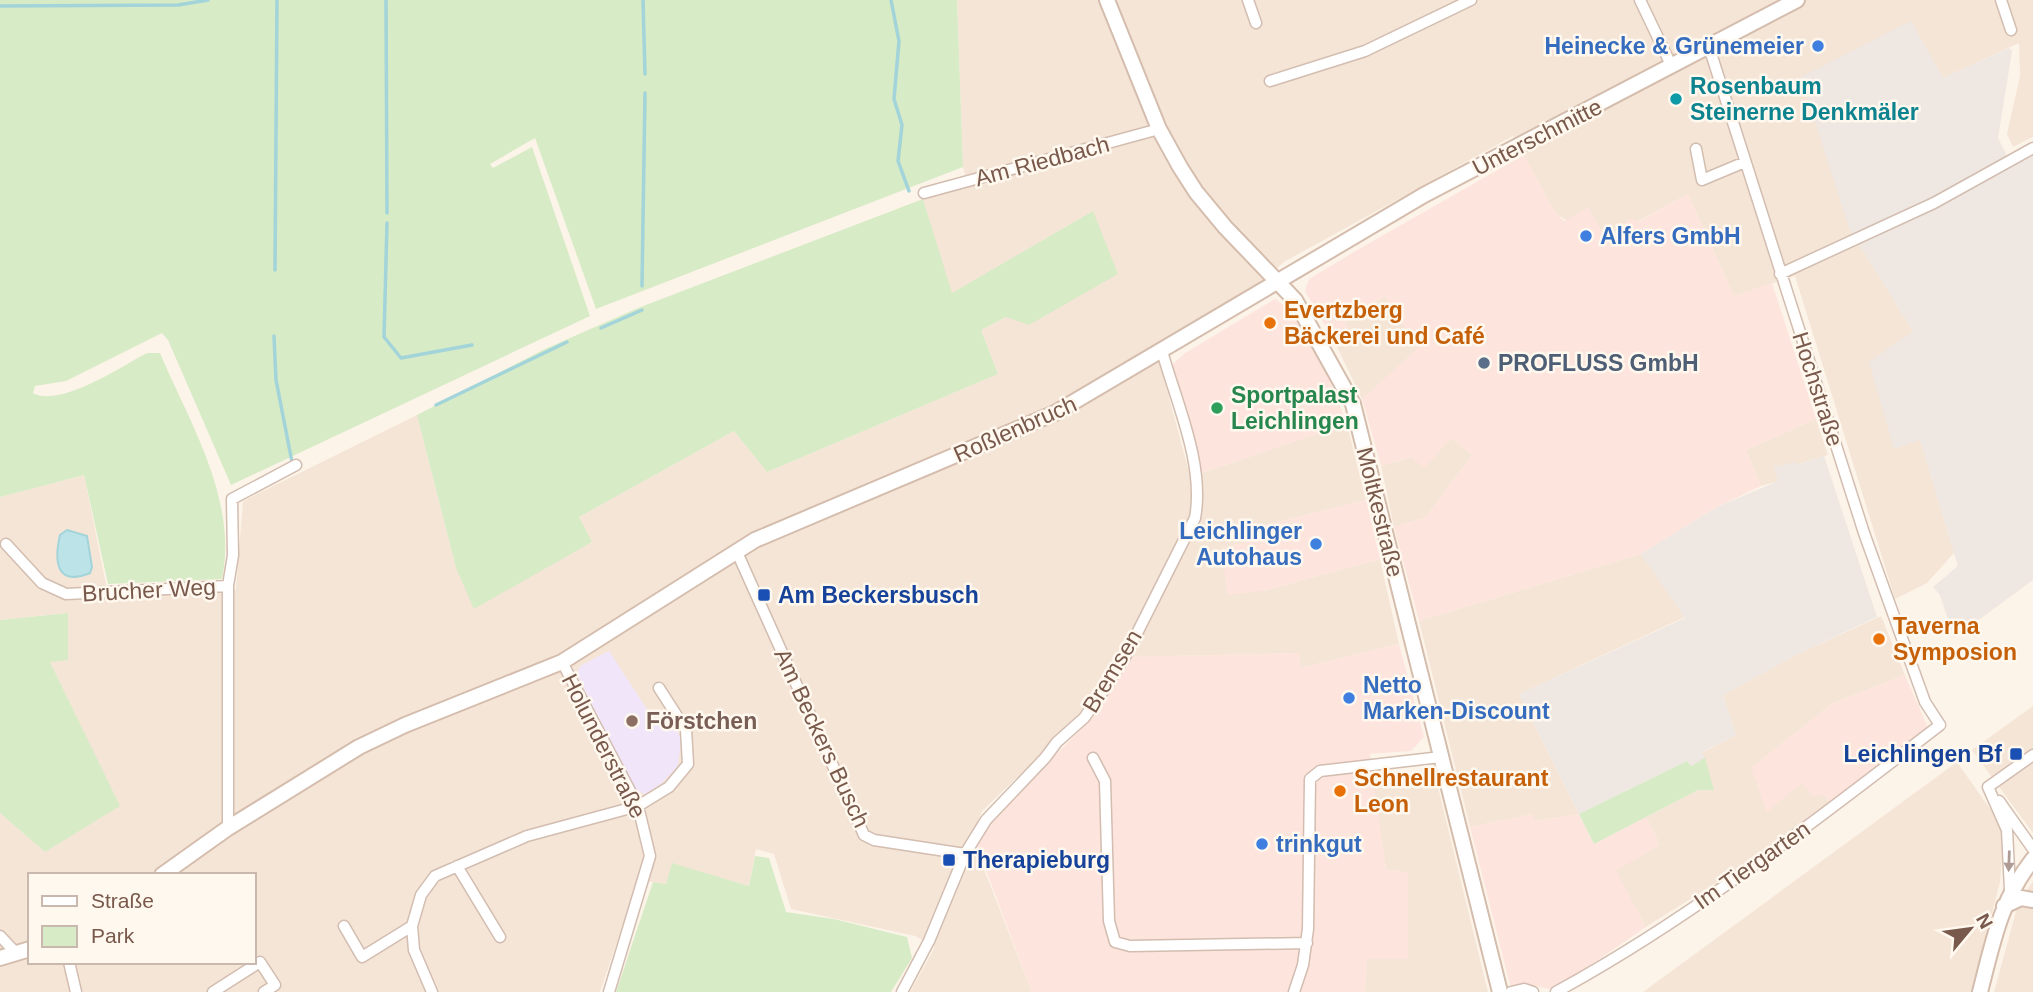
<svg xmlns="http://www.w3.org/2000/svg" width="2033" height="992" font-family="Arial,sans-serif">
<rect width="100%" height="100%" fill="#fdf4e9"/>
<!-- residential -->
<path fill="#f5e5d7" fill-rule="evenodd" d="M957,0H2033V137L2013,147L2007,134L2020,76L2019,43L1943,78L1911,22L1849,228L1913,331L1894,448L1920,439L1954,553L1927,583L1895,599L1795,276L1734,296L1688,194L1637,222L1610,246L1556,214L1513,136L1284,262L1264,279L1155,345L1193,487L1194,509L1162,575L1086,711L982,811L971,836L1032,992H910L935,947L915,936L791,909L774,854L756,849L749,886L673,864L666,884L638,880L600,992H0V813L45,852L119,806L50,662L68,613L0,620V497L84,475L108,594L236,589L243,501L417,415L456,568L592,543L579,517L734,431L767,472L998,374L981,330L1006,317L1093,211L951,294L923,199L968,186L963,167ZM30,875H254V962H30Z
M1385,296L1419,348L1362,399L1335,343L1351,332L1345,322Z
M1816,419L1828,455L1798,464L1774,467L1779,481L1761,486L1746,450Z
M1347,424L1366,500L1253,528L1255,540L1222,548L1263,591L1380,559L1399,644L1300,668L1299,653L1128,657L1201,518V473Z
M1451,438L1472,455L1426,517L1394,527L1381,466L1411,457Z
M1641,554L1685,617L1519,694L1579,814L1534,821L1533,814L1470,827L1419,621Z
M1881,616L1905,675L1833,703L1751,768L1802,783L1824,794L1830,803L1781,842L1646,927L1615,870L1660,845L1646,817L1698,790L1701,753L1736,735L1723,695L1796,655Z
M2033,706V833L1972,750Z
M1957,762L2000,823L2003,847L2000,882L1972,992H1643Z
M1372,779H1429L1437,783L1488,992H1365L1367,959H1407L1408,873L1386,869Z
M2033,881V992H1994L2018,904Z"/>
<!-- commercial -->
<path fill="#fde4dc" d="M1524,155L1556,214L1564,221L1588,207L1610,245L1627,233L1621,225L1630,218L1638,222L1688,194L1734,296L1772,283L1816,419L1746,450L1761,486L1717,507L1641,554L1419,621L1394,527L1426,517L1472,455L1451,438L1425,468L1410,457L1381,466L1362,399L1418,348L1385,296L1345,321L1351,332L1335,343L1305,291L1309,279L1359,249Z
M1275,299L1288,308L1324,366L1347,424L1201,473L1171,366L1185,353Z
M1366,500L1380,559L1263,591L1227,595L1222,548L1255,540L1253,528Z
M1399,644L1424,737L1411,751L1370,754L1386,869L1408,873V959H1367L1365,992H1032L976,844L989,822L1096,714L1128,657L1299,653L1300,668Z
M1905,675L1929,730L1830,803L1824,794L1813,797L1802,783L1767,812L1751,768L1833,703Z
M1533,814L1535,821L1579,814L1594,844L1646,817L1660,845L1616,871L1646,927L1567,981L1549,989L1528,984L1510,985L1470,827Z"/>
<!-- industrial -->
<path fill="#eee7e2" d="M1911,21L1943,78L2009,48L2012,51L1998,138L2012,166L2033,155V580L1954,638L1940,595L1933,587L1958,566L1920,440L1894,449L1869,362L1913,331L1849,228L1801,77Z
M1824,456L1877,617L1796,655L1723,695L1736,735L1702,752L1705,758L1691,766L1687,761L1579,814L1519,694L1685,618L1641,554L1717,507L1778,481L1774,467L1794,462L1799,464Z"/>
<!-- education -->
<path fill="#f1e5fa" d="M609,651L650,714L677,728L681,741L678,766L662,783L646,794L636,791L628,778L577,674L580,666Z"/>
<!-- green -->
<path fill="#d7ebc6" d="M0,0H957L963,167L596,309L535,138L490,164L493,168L532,147L590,316L231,485L168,340L162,333L66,381L35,386L33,393C60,408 122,366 147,353H160C190,424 238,499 222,579L108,584L84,475L0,497Z
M923,199L952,293L1093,211L1118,274L1029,325L1006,317L981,330L998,374L767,472L734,431L579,517L592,542L474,609L456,568L417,415L545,349L638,308Z
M68,613V660L50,662L120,806L45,852L0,813V620Z
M1705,758L1714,790H1698L1594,844L1579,814L1687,761L1691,766Z
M755,856L769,858L786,912L834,919L907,937L912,958L891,992H616L653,882L666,884L672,863L749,886Z"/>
<!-- water -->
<path fill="#bce4e8" stroke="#a2d4da" stroke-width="2" d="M67,530L87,536L92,567L90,573C56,587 54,561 60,535Z"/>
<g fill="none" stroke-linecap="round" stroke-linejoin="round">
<!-- stream -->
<path stroke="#a2d4da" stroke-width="3.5" d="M386,0L387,213
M643,0L645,74
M891,0L899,41L894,99L902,125L898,161L909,191
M0,6L178,5L208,0
M387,223L384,337L401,358L472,345
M275,270L277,0
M642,286L645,93
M601,328L642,310
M274,336L276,380L292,462
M436,405L567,342"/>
<defs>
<path id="street" d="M1248,0L1256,23
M1640,0L1672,67
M2001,0L2011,30
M1270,81L1365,51L1471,0
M1696,149L1702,180L1745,162
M924,193L1159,129
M1780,274L1934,203L2033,148
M6,544L42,583L66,594L228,586V828
M736,550L864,835L874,840L965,854
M228,586L233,555L232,499L296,465
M562,662L638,806L650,856L609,992
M1093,758L1105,781L1109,921L1115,942L1130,946L1307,943
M1988,787L2007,830L2010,890
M1988,787L2033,755
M1999,801L2033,849
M457,866L500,937
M344,926L362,957L412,926
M0,936L16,953
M69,962L76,992
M213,992L260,962L275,985L264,992
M432,992L414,950L412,926L421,895L435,876L527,836L638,806L669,787L688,764L686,730L659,688
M902,992L929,941L965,854L986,820L1045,758L1057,742L1084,718L1106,687L1125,657L1195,518C1205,464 1176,402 1162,351
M1294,992L1303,965L1308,929L1310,779L1320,771L1441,757
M1511,992L1524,989L1533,992
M1556,992C1692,918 1816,820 1940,725L1925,702L1864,533L1709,47"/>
<path id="secondary" d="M1107,0L1159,129L1180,167L1196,192L1225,227L1295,300L1353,404L1500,992
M162,875L228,828L359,747L405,725L562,662L755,540L1055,413L1424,195L1797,0
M2004,906L2021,898L2033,900
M0,958L30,949
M1980,992C1993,942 2000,901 2033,859"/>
</defs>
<!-- street casing -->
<use href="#street" stroke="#d2bdb0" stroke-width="13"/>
<!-- secondary casing -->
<use href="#secondary" stroke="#d5bdad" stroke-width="18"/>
<!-- street -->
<use href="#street" stroke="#fff" stroke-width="10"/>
<!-- secondary -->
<use href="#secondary" stroke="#fff" stroke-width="14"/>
</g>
<!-- one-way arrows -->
<defs><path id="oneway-solid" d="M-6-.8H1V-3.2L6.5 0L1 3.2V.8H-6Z" transform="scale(1.75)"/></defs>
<use fill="#ae9b93" href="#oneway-solid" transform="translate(2009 861) rotate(92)"/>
<!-- markers -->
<g fill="#3f7fe0" stroke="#fff8ef" stroke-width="2.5">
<circle cx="1818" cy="46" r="7"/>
<circle cx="1586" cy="236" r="7"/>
<circle cx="1316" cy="544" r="7"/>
<circle cx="1349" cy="698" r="7"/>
<circle cx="1262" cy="844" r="7"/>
</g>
<circle fill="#0f9aa8" stroke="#fff8ef" stroke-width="2.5" cx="1676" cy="99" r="7"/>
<g fill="#e8710a" stroke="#fff8ef" stroke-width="2.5">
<circle cx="1270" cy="323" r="7"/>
<circle cx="1879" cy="639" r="7"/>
<circle cx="1340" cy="791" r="7"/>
</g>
<circle fill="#5c6f8a" stroke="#fff8ef" stroke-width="2.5" cx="1484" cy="363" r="7"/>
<circle fill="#2e9e5b" stroke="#fff8ef" stroke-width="2.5" cx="1217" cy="408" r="7"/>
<g fill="#1a4fb4" stroke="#fff8ef" stroke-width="2.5">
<rect x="757" y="588" width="14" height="14" rx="3.5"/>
<rect x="2009" y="747" width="14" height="14" rx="3.5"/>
<rect x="942" y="853" width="14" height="14" rx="3.5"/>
</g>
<circle fill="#8d6e63" stroke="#fff8ef" stroke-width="2.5" cx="632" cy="721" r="7"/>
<g text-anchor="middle" stroke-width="5" stroke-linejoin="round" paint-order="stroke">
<!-- shop labels -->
<g font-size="23" font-weight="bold" fill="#366cbe" stroke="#fff8ef" text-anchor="start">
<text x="1804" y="54" text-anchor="end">Heinecke &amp; Grünemeier</text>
<text x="1600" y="244">Alfers GmbH</text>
<text x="1302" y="539" text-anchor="end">Leichlinger<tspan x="1302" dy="26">Autohaus</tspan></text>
<text x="1363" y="693">Netto<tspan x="1363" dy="26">Marken-Discount</tspan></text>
<text x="1276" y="852">trinkgut</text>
</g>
<!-- culture labels -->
<g font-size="23" font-weight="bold" fill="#0d838f" stroke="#fff8ef" text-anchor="start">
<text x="1690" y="94">Rosenbaum<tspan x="1690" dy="26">Steinerne Denkmäler</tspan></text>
</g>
<!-- street labels -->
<g font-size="23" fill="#78594b" stroke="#fff8ef">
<text transform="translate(1537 137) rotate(-27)" y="8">Unterschmitte</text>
<text transform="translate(1042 161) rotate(-15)" y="8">Am Riedbach</text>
<text transform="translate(1818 389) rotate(72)" y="8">Hochstraße</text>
<text transform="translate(1015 429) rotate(-24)" y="8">Roßlenbruch</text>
<text transform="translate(1380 512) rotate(76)" y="8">Moltkestraße</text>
<text transform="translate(149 590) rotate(-3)" y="8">Brucher Weg</text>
<text transform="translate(1112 671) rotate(-59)" y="8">Bremsen</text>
<text transform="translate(822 738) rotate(65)" y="8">Am Beckers Busch</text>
<text transform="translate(604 746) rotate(63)" y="8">Holunderstraße</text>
<text transform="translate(1752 865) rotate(-35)" y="8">Im Tiergarten</text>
</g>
<!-- food labels -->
<g font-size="23" font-weight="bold" fill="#c56008" stroke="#fff8ef" text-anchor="start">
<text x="1284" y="318">Evertzberg<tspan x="1284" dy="26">Bäckerei und Café</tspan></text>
<text x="1893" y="634">Taverna<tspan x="1893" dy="26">Symposion</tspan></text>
<text x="1354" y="786">Schnellrestaurant<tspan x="1354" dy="26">Leon</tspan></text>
</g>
<!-- service labels -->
<g font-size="23" font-weight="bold" fill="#4e5e75" stroke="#fff8ef" text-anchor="start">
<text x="1498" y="371">PROFLUSS GmbH</text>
</g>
<!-- leisure labels -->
<g font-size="23" font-weight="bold" fill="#27864d" stroke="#fff8ef" text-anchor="start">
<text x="1231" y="403">Sportpalast<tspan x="1231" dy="26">Leichlingen</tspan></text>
</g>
<!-- transit labels -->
<g font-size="23" font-weight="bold" fill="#164399" stroke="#fff8ef" text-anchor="start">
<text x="778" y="603">Am Beckersbusch</text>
<text x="2002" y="762" text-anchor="end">Leichlingen Bf</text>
<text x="963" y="868">Therapieburg</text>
</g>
<!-- education labels -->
<g font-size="23" font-weight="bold" fill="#785e54" stroke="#fff8ef" text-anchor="start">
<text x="646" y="729">Förstchen</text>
</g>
</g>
<!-- legend -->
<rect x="28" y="873" width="228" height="91" fill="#fff8ef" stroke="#c9b8ad" stroke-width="2"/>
<rect x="42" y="896" width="35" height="10" fill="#ffffff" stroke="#c9b8ad" stroke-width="2"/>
<text x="91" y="908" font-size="21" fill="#78594b">Straße</text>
<rect x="42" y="926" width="35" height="21" fill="#d7ebc6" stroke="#c9b8ad" stroke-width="2"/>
<text x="91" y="943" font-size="21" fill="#78594b">Park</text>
<!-- north arrow -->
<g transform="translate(1970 929) rotate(61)" stroke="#fff8ef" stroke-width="5" paint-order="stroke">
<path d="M0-5L12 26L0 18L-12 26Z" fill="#78594b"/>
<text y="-10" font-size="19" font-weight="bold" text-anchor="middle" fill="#78594b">N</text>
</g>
</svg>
